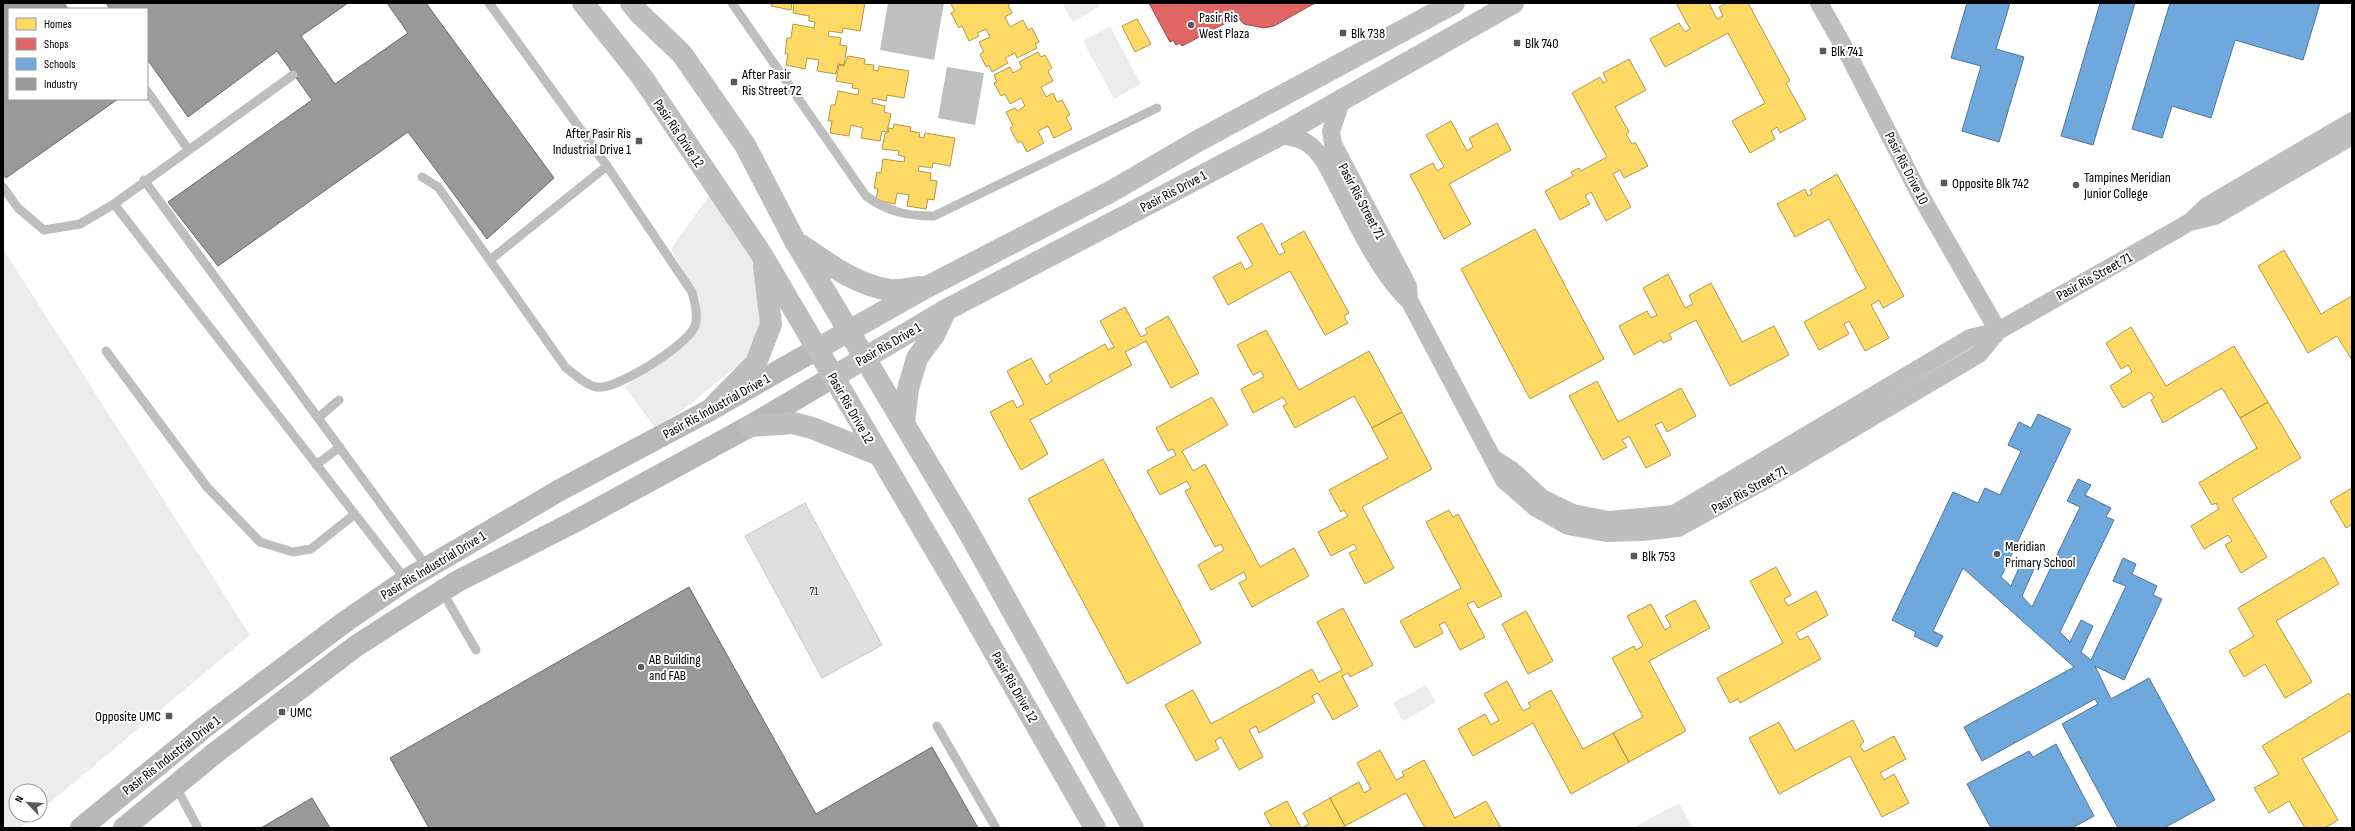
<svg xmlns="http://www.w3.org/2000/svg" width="2355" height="831" font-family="'Sofia Sans Condensed',sans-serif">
<rect width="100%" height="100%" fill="#fff"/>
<!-- green -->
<path fill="#ececec" d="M1062,3H1097L1099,7L1073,22Z
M1110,26L1141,84L1114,99L1083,41Z
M710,194L758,264L766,319L750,355L692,403L655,428L625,387L688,341L699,325L700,301L671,249Z
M3,249L250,635L40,811V791H16V815H35L20,828H3Z
M1426,685L1436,702L1403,721L1393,703Z
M1679,803L1693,828H1637L1636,826Z"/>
<!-- water -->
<path fill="#bfbfbf" d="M888,3H944L934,60L880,50Z
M947,67L984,73L975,125L938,118Z"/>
<!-- homes -->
<path fill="#ffd966" stroke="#b29847" d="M772,3H792L791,10L771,6Z
M794,3H865L860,31L843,28L842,33L829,31L828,36L841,38L840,45L847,46L844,65L838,64L836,74L817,71L819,60L807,58L805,69L786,65L788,54H785L787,38H791L793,24L814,28L815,22L809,21V16L793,13Z
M950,3H1011L1008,5L1012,13L1005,17L1010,27L1023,20L1028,30L1032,28L1039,42L1035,44L1037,48L1017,58L1015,53L1005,58L1008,63L992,72L989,65L986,67L980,54L984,52L979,42L990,37L986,29L977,33L979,36L969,41L962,26L959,28L951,13L955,11Z
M1676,3H1709L1717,19L1723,16L1719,7L1727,3H1748L1790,81L1786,83L1806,119L1780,133L1777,127L1771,131L1775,139L1750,153L1732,121L1765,103L1728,33L1665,67L1650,39L1679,23L1685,32L1690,29Z
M1137,19L1151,44L1135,52L1122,26Z
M1038,52L1041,57L1045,55L1052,68L1048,71L1053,81L1041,87L1046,97L1053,93L1057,102L1062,100L1070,115L1066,117L1072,129L1054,138L1048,126L1038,131L1044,143L1027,152L1021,141L1018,143L1010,128L1013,126L1006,112L1015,108L1017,111L1025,106L1021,98L1010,104L1005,94L1001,96L994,83L997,82L994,75L1010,67L1013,73L1022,68L1019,62Z
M848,56L865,59L864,64L874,65L873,70L878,71L879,66L909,71L904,98L887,95L886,101L873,98L872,103L885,106L884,112L891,114L887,132L882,131L880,141L861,138L863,128L851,125L849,136L830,133L832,121H828L831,105H835L838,91L858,95L859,89L852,88L853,84L836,81L839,65L844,66Z
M1629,59L1646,90L1615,107L1629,132L1626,134L1632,144L1635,142L1648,166L1624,178L1620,170L1613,174L1631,207L1606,221L1591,192L1585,196L1590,204L1560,220L1545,191L1573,176L1571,172L1579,168L1581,171L1607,157L1572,93L1600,77L1603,83L1607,81L1603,73Z
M1451,121L1467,151L1473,147L1469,138L1497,123L1511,150L1449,184L1471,224L1444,239L1410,175L1433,163L1437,171L1444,167L1426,135Z
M894,124L911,127L910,131L920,133L919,137L924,138L925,133L955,138L950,166L933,163L932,168L919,166L918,171L931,173L930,180L937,181L934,200L928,199L926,209L907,206L909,195L897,193L895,204L876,200L878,189L874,188L877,172L881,173L883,159L904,162L905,157L898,155L899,151L882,149L885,133H888L889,128L893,129Z
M1837,174L1904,296L1883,308L1879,300L1871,305L1889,338L1865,351L1849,321L1844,324L1849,334L1819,350L1804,322L1866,288L1829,219L1795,237L1777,204L1805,189L1808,196L1812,194L1810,190Z
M1262,223L1279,255L1285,252L1281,244L1304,231L1349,313L1344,316L1348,323L1325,335L1290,271L1228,305L1213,277L1241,262L1245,270L1253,265L1237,237Z
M1535,229L1604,359L1530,399L1461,269Z
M2284,250L2321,314L2352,296V360L2337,336L2308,353L2258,266Z
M1668,274L1685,308L1693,304L1689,295L1711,283L1742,342L1774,326L1789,355L1730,386L1696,320L1669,334L1672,339L1663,343L1661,340L1634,355L1619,326L1647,311L1651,318L1657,315L1643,288Z
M1125,307L1141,337L1148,333L1145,329L1168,316L1199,373L1171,388L1146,341L1125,352L1132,365L1030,420L1048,454L1021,470L990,412L1013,400L1017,408L1024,404L1007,371L1031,358L1046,385L1052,381L1049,375L1105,344L1108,350L1114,347L1100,321Z
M2131,327L2166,386L2234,346L2268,402L2240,418L2222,388L2163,423L2151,400L2154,398L2150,392L2123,408L2110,386L2132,372L2128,365L2121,369L2106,343Z
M1266,330L1299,390L1369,351L1402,412L1372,428L1354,396L1295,428L1283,406L1287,404L1283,397L1253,413L1241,389L1264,377L1261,371L1253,375L1237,345Z
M1597,381L1618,422L1681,388L1696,416L1667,432L1662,422L1655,425L1671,455L1646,468L1629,436L1622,440L1627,447L1603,460L1569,396Z
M1212,397L1228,425L1182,451L1193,471L1205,464L1260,567L1294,548L1309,576L1252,607L1239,583L1247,579L1244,572L1211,590L1198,565L1224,550L1221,544L1215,547L1185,491L1191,488L1187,481L1160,495L1147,471L1176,455L1173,449L1168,451L1156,428Z
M2268,402L2301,458L2232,499L2267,557L2241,573L2225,545L2232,541L2228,535L2204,549L2191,526L2219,509L2216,503L2212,505L2199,483L2257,448L2240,418Z
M1402,412L1432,469L1362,507L1394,568L1365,584L1349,553L1357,549L1354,544L1331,556L1318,532L1348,516L1344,510L1341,512L1329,490L1388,458L1372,428Z
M1103,459L1201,643L1127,684L1028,499Z
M2352,488V524L2346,528L2330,501Z
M1449,510L1453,517L1458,514L1502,596L1478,608L1474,601L1467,604L1485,637L1460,650L1445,622L1439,625L1443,633L1415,648L1400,621L1461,588L1426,522Z
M2324,557L2339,584L2276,621L2312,682L2285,698L2265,664L2244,677L2229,651L2254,636L2238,608Z
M1776,567L1791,595L1784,599L1788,606L1816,591L1828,615L1796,633L1800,640L1808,636L1821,659L1740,703L1738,699L1730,703L1717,678L1783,643L1750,581Z
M1695,600L1710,628L1649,661L1686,731L1629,762L1613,733L1643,717L1612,658L1634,646L1636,650L1643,646L1627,616L1651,604L1665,630L1671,626L1665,616Z
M1343,608L1373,665L1350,677L1348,673L1342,676L1358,706L1333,720L1318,693L1312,696L1315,702L1259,733L1256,726L1249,730L1263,757L1239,770L1221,737L1215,741L1219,749L1196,761L1165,705L1193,690L1211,724L1312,669L1319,682L1342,670L1317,622Z
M1526,611L1553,661L1528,674L1502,624Z
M1507,681L1523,711L1531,707L1528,703L1551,690L1583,749L1613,733L1629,762L1571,794L1533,723L1473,756L1458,729L1485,714L1491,725L1499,720L1484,694Z
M2349,693L2352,698V730L2302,759L2338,820L2325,828H2305L2289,801L2269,813L2254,788L2279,774L2262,746Z
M1853,720L1864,742L1860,745L1864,752L1894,736L1906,759L1880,773L1884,780L1894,774L1909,803L1882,817L1850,756L1779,794L1749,738L1779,722L1795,751Z
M1380,750L1396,780L1404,776L1402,772L1424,760L1455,818L1486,801L1501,828H1425L1406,793L1345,826L1330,798L1359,782L1364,793L1371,789L1357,763Z
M1330,798L1345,826L1341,828H1272L1264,813L1287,801L1301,828L1309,824L1303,813Z"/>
<!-- shops -->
<path fill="#e06666" stroke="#9d4747" d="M1149,3H1315L1274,26L1264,28L1244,24L1237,17L1182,46L1180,43L1176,45L1173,40L1170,42Z"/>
<!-- schools -->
<path fill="#6fa8dc" stroke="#4e769a" d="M1967,3H2010L1996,49L2024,57L1999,142L1962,131L1981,66L1951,58Z
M2100,3H2135L2093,145L2061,136Z
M2170,3H2320L2303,60L2235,40L2211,118L2172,106L2162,138L2132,129Z
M2038,414L2071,429L2001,577L2011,586L2021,563L2034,569L2022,596L2032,607L2080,507L2067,501L2078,479L2091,485L2085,495L2111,508L2106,517L2114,520L2060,632L2070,642L2081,620L2093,626L2081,652L2091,660L2126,586L2113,581L2123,558L2136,564L2132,574L2157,586L2153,595L2162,599L2124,680L2095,666L2111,699L2149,678L2215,800L2164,828H2118L2062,724L2098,704L2095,699L1982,761L1964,727L2074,667L1963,568L1933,631L1943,636L1937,647L1914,636L1916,632L1892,620L1953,492L1978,503L1985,488L2000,495L2021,451L2008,445L2019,422L2031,428Z
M2056,744L2094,816L2072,828H1991L1967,784L2029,751L2033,757Z"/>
<!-- industry -->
<path fill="#999" stroke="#6b6b6b" d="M3,3H64L68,9H9V99H118L6,178L3,174Z
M106,3H348L301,36L335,84L408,33L387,3H426L554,178L487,239L408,132L218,266L168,202L312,100L277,51L188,117L147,59V9H110Z
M689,587L816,814L932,747L978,828H429L390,758Z
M312,798L330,828H261Z"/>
<!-- building -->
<path fill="#dfdfdf" stroke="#c7c7c7" d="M805,503L882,645L822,678L745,536Z"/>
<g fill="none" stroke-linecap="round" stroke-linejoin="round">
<!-- service -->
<path stroke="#bebebe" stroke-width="9" d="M732,3L866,196C888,212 907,216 934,216L1157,108
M147,91L188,149
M422,177L438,187L566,368C575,374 586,386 597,387C617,390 685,346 694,328C699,318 695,303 692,292L607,166L489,3
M144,180L427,567
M3,187L18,208L44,230L80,224L114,204L293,75
M114,204L406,580
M490,260L607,166
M106,351L207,487L260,542L293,552L311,549L355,514
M318,418L339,400
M316,465L340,447
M442,591L476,650
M937,726L996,828
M175,785L198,828"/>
<!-- minor -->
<path stroke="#bebebe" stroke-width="18" d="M1819,3L1849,56L1919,193L1998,331
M1342,99L1331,131L1333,144L1408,286L1409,301
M1280,135C1302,138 1311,142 1324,161C1349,204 1374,269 1410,302L1504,480L1536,508L1568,526L1606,533L1642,532L1678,528L1769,478L1979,354L1998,331
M2190,222L2215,216L2352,136
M1493,458L1513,471L1542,498L1573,513L1608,520L1674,514L1970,338L1998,331L2190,222L2207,206L2352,121"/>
<!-- secondary -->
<path stroke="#b8b8b8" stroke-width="22" d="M81,828L206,726L346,621L406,580L560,490L710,410L817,349
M124,828L215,753L356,646L423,603L458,581L574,522L750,426L833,377"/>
<!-- primary -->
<path stroke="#bebebe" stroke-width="22" d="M583,3L642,77L762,255L960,592L1095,828
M631,3L640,14L682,54L745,145L795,241L968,531L1133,828
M801,245C829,264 856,285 890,290C899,291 911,288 921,287
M817,349L927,287L1112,191L1196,142L1454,3
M833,377L946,310L1280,135L1513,3
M710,410L756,363L771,324L764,266
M904,422L908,389L917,358L934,335L946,310
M750,426L793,423L812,428L877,454"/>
</g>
<!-- markers -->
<g fill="#595959" stroke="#fff" stroke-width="1.5">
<circle cx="1191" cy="25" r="4"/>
<rect x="1339" y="29" width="8" height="8" rx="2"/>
<rect x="1513" y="39" width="8" height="8" rx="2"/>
<rect x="1819" y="47" width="8" height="8" rx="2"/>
<rect x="730" y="78" width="8" height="8" rx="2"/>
<rect x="635" y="137" width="8" height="8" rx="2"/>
<rect x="1940" y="179" width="8" height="8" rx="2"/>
<circle cx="2076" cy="185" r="4"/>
<circle cx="1997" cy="554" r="4"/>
<rect x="1630" y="552" width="8" height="8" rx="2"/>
<circle cx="641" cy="667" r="4"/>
<rect x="278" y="708" width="8" height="8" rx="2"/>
<rect x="165" y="712" width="8" height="8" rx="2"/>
</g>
<g text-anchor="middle" stroke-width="4" stroke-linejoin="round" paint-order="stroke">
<!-- number labels -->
<g font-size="12" fill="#383838">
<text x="814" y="595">71</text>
</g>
<!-- poi labels -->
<g font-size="14" fill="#000" stroke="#fff" text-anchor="start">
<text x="1199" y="22">Pasir Ris<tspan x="1199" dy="16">West Plaza</tspan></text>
<text x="1351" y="38">Blk 738</text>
<text x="1525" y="48">Blk 740</text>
<text x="1831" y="56">Blk 741</text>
<text x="742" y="79">After Pasir<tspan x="742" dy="16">Ris Street 72</tspan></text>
<text x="631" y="138" text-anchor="end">After Pasir Ris<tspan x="631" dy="16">Industrial Drive 1</tspan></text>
<text x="2084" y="182">Tampines Meridian<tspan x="2084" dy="16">Junior College</tspan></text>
<text x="1952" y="188">Opposite Blk 742</text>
<text x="2005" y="551">Meridian<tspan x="2005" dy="16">Primary School</tspan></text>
<text x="1642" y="561">Blk 753</text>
<text x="649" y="664">AB Building<tspan x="649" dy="16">and FAB</tspan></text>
<text x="290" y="717">UMC</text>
<text x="161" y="721" text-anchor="end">Opposite UMC</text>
</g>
<!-- street labels -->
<g font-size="14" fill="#000" stroke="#fff">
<text transform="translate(679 133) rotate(56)" y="5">Pasir Ris Drive 12</text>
<text transform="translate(1907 168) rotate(63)" y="5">Pasir Ris Drive 10</text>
<text transform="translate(1173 191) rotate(-28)" y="5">Pasir Ris Drive 1</text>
<text transform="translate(1362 201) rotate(62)" y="5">Pasir Ris Street 71</text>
<text transform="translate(2094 276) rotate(-29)" y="5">Pasir Ris Street 71</text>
<text transform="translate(888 344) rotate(-30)" y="5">Pasir Ris Drive 1</text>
<text transform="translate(716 406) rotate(-29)" y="5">Pasir Ris Industrial Drive 1</text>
<text transform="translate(851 408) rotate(60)" y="5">Pasir Ris Drive 12</text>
<text transform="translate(1749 489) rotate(-29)" y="5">Pasir Ris Street 71</text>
<text transform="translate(433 565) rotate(-31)" y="5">Pasir Ris Industrial Drive 1</text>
<text transform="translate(1015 687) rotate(60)" y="5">Pasir Ris Drive 12</text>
<text transform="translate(171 755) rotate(-38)" y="5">Pasir Ris Industrial Drive 1</text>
</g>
</g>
<!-- border -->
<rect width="2355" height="831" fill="none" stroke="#000000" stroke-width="8"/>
<!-- legend -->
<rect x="8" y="8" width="140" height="92" fill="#ffffff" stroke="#999999"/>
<rect x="16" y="18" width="20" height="12" fill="#ffd966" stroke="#999999"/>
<text x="44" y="28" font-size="12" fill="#000000">Homes</text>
<rect x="16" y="38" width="20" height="12" fill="#e06666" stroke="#999999"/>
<text x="44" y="48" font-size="12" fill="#000000">Shops</text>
<rect x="16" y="58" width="20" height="12" fill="#6fa8dc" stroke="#999999"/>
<text x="44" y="68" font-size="12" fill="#000000">Schools</text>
<rect x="16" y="78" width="20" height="12" fill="#999999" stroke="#999999"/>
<text x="44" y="88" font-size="12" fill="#000000">Industry</text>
<!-- north arrow -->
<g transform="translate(28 803) rotate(295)"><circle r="19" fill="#ffffff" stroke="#999999"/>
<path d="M0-3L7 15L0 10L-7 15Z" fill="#595959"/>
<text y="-6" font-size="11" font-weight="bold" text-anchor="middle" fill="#000000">N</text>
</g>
</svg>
